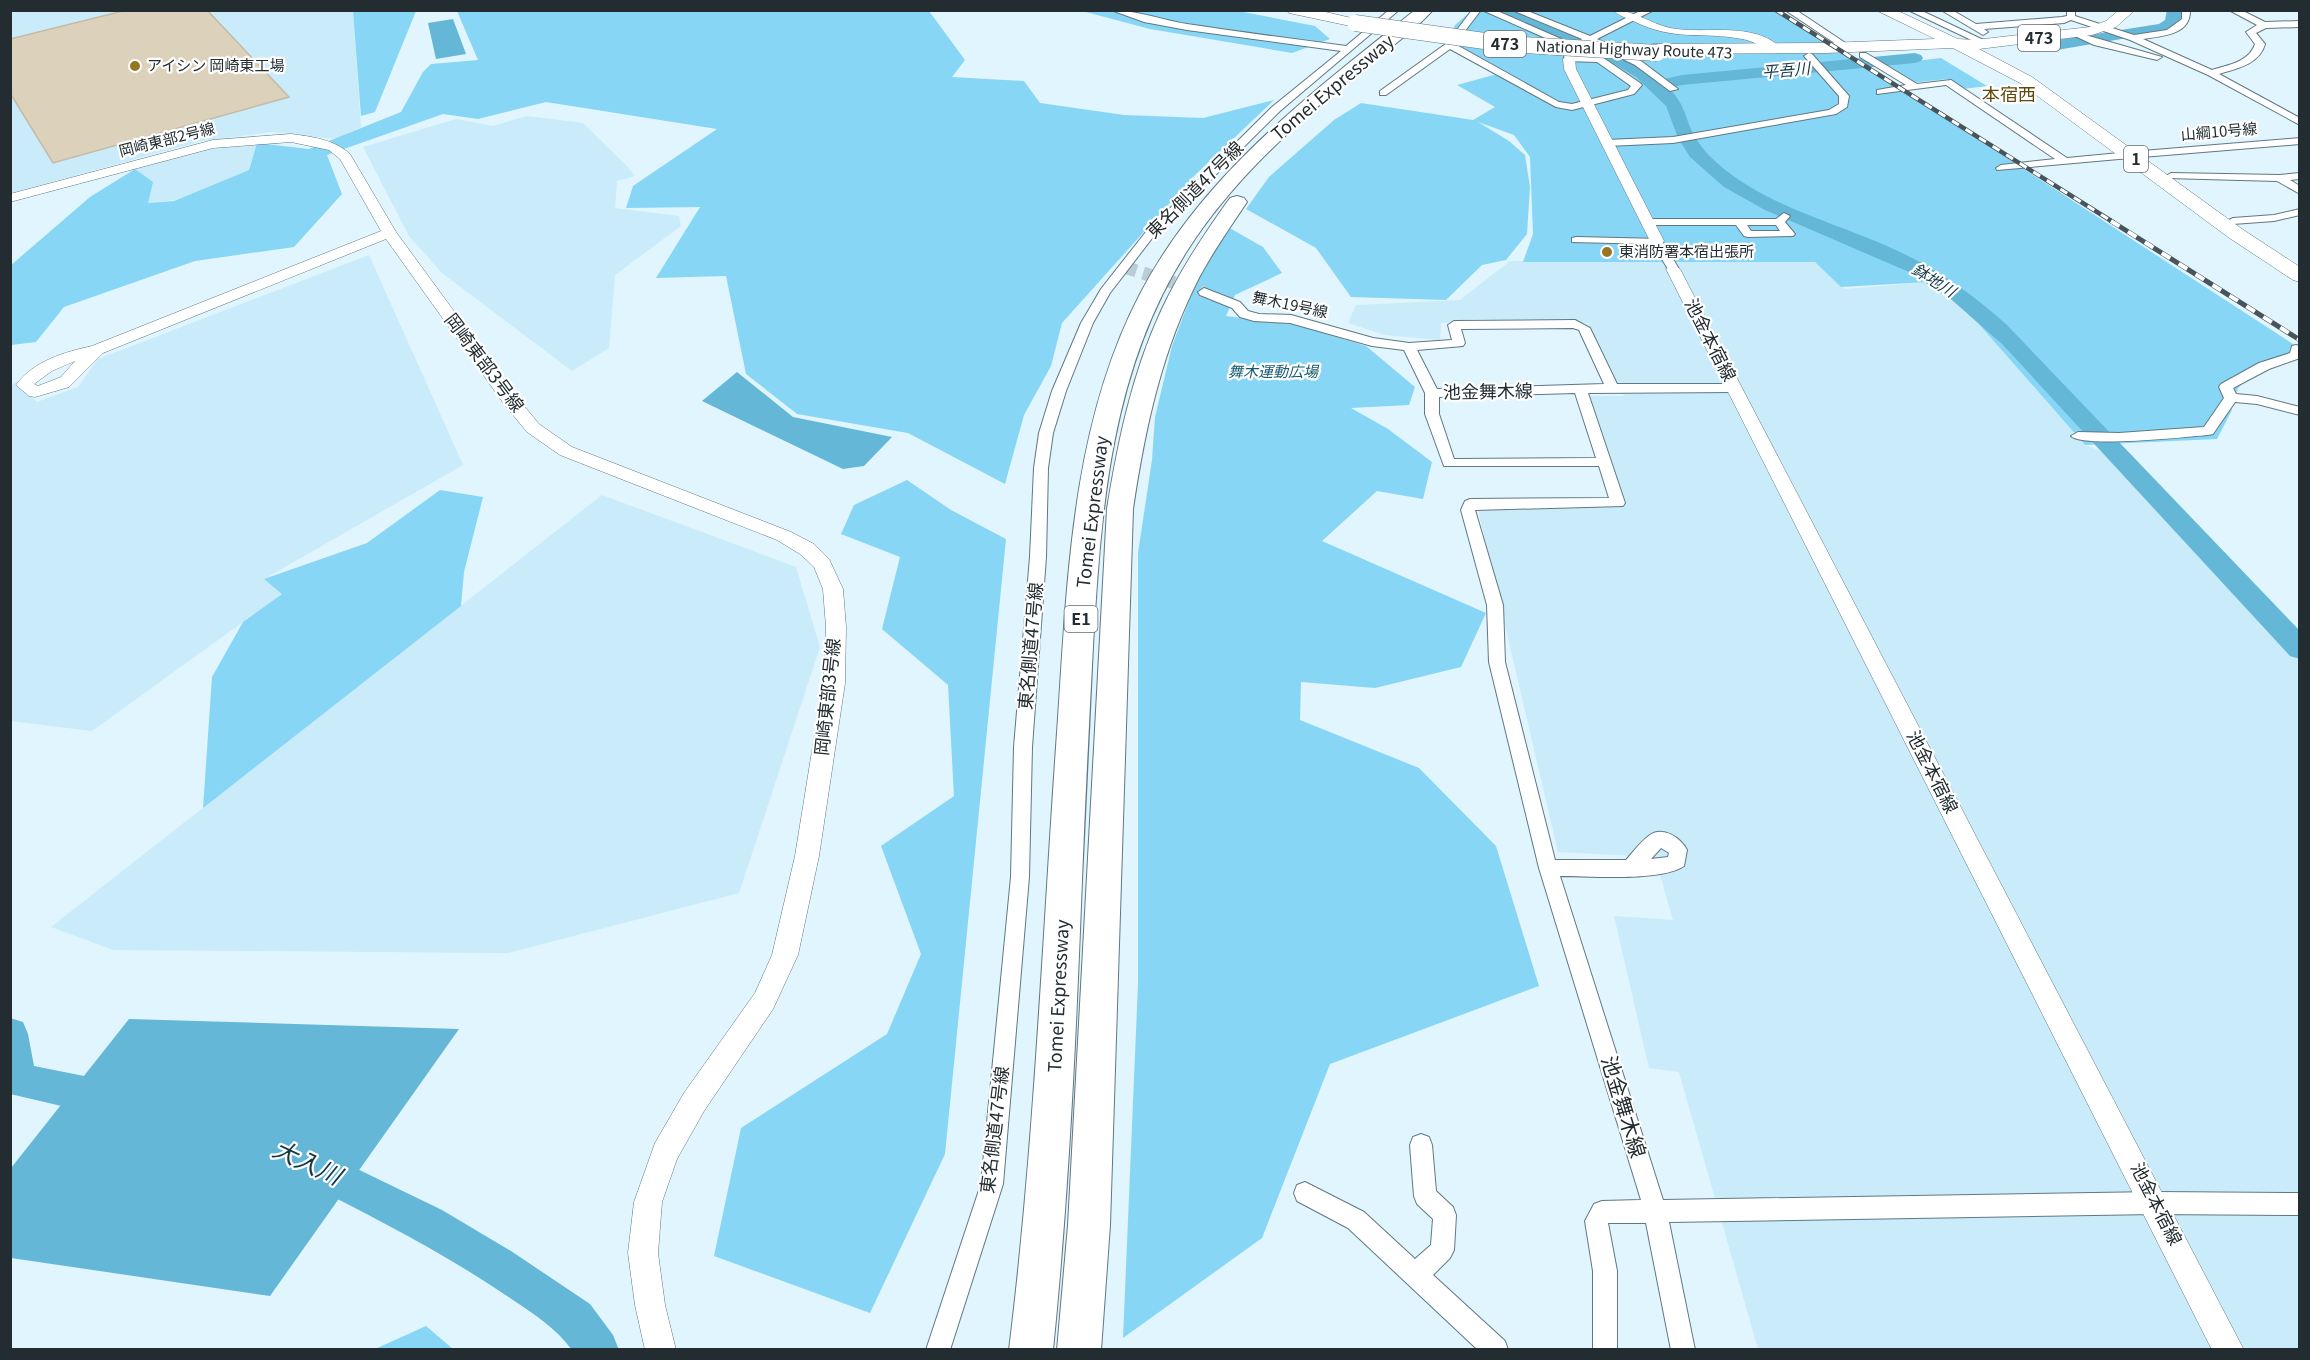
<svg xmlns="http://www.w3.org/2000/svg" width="2310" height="1360" font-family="Georgia,'Noto Sans JP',serif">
<rect width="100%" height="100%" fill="#e0f5fe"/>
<!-- built -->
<path fill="#c9ebfa" d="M15,10L353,11L361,127L337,139L271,132L202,141L11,193V12Z
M527,116L583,123L625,164L635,176L617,181L615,208L679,216L681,226L615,275L609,348L572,371L442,273L409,236L363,147L456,119L493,126Z
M257,143L249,170L176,200L148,203L135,169L204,150Z
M369,255L463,465L264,579L283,593L92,731L11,721V385L17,382L37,402L78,387L98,359Z
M1510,261L1815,262L1845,289L1929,282L1963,306L2085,445L2111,455L2299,657V1349H1758L1679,1072L1649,1068L1614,916L1673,920L1655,857L1558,852L1477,505L1622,502L1588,396H1624L1588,323L1474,319L1441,323L1440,340L1385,335L1348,323L1356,305L1460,300Z
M602,495L796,567L820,647L739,893L508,953L113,950L51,927Z"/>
<!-- green -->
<path fill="#88d6f5" d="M353,11H416L375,112L361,116Z
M457,11H929L965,60L952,77L1024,81L1040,103L1124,115L1203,118L1274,100L1194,176L1062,323L1051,366L1024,415L1005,484L908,433L797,414L746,374L726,276L656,278L700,207L626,208L633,186L717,129L546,102L478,119L443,114L327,155L342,194L294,247L195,261L64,307L36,342L11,345L10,266L90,197L135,169L153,182L148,203L174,201L249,170L257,143L309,149L401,112L423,72L431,64L478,60Z
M1082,11H1238L1315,26L1330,39L1292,53L1150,29Z
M1471,11H1781L2299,348L2256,370L2238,388L2231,412L2217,439L2085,445L1963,306L1929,282L1841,287L1815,262H1523L1533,234L1530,157L1514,135L1478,122L1509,141L1525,155L1530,187L1527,234L1506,260L1482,265L1446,300L1351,297L1316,248L1246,209L1269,177L1334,120L1361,103L1473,120L1495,107L1457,85L1497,74L1452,49L1454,26Z
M1941,58L1987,86L1963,89L1948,79L1910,83L1881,65Z
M1226,226L1263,247L1282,273L1235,295L1226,316L1298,325L1366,346L1415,387L1409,405L1351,408L1388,429L1432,462L1423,499L1377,491L1322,541L1486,613L1461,667L1375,688L1301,682L1300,720L1419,768L1496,846L1539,986L1330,1064L1262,1238L1123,1338L1138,984V553L1152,460L1155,417L1172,346L1201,269Z
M907,480L951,510L1006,539L945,1154L870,1313L714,1256L741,1128L887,1034L921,954L881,846L954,796L948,685L882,629L900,557L841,534L854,505Z
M440,490L483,497L464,572L461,606L203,808L212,677L243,622L282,594L264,579L367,543Z
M426,1326L453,1349H375Z"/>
<!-- water -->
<path fill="#64b7d7" d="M453,19L466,54L436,59L428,23Z
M737,372L793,417L892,437L864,466L843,469L702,401Z
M129,1019L459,1029L270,1296L11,1258V1168Z"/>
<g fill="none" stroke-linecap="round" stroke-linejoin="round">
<!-- river -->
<path fill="#64b7d7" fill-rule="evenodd" d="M1497,10H1518L1590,39L1630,59L1660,80L1682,75L1915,53L1921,55L1923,58L1921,61L1915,63L1682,85L1669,88C1686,106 1684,116 1694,135C1702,150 1715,162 1728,172C1775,208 1835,223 1889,247C1933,266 1970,292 2006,324L2300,631V659L2290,656L2003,345L1952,300L1909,272L1765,210L1724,187L1690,157L1678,138L1666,106L1636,77L1599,55Z
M2167,10H2183L2180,22L2168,31L2057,50L2049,45L2057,40L2159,24L2165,20Z
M10,1018L23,1022L28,1034L34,1066L109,1081L122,1086L127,1099L122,1112L109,1117L10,1094Z
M316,1149L442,1210L511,1251L590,1304L613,1335L619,1350H572C556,1328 535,1315 513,1300C446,1254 375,1218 302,1181L297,1168L302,1155Z"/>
</g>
<!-- building -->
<path fill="#dcd2bc" stroke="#c4baa5" stroke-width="1.5" d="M127,10H207L289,97L53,163L10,93V39Z"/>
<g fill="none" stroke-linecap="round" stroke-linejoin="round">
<!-- minor-tunnel -->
<path stroke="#bacdd5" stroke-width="13" stroke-dasharray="13 7" stroke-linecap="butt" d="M1124,267L1204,292"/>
<defs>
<path id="minor" d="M1111,10C1136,10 1162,20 1187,24C1240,32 1293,39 1346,46L1389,10H1399L1280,111L1153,237L1110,293L1093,323L1066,391L1053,433L1048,468L1046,557L1032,747L1029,877L1003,1184L950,1350H926L981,1184L1011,877L1014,747L1030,557L1034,468L1039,433L1052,391L1081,323L1101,289L1145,233L1272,107L1341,51L1187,30L1144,22Z
M1472,10H1481L1455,44L1559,102L1572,104L1628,90L1631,86L1597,62L1566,61L1564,57L1570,49L1482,10H1495L1575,45L1582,39L1512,10H1525L1590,36L1642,10H1654L1597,39L1641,61L1678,89L1670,91L1635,65L1590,43L1583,46L1575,56L1602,57L1640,83L1642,85L1634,94L1572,110L1556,107L1450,49L1386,95H1380V91L1447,43Z
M1785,10H1796L1853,48L1845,50Z
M1908,10H1920L1992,44L1984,46Z
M1941,10H1952L1976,24L2062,17L2067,16V10H2075V16L2134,35L2167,30L2182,19V10H2190C2191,35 2162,36 2143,39L2212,70C2228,65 2249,62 2255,44L2246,32L2257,25L2229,10H2241L2265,22L2300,21V27L2266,28L2256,33L2265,44C2260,64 2236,69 2219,74L2300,118V125L2208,75L2130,40L2071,20L2064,23L1984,29L1988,32L1983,35Z
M2075,32L2162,57L2157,60L2094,45L2075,36Z
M1809,53L1812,54L1849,96L1847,107L1836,114L1673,143L1607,146L1602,143L1607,140L1673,137L1829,110L1839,104V96L1804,56Z
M1860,53H1866L1917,84L1951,80L2067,158L2130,152L2135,155L2130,158L1997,170L1996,168L2001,165L2055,159L1946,85L1877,94V90L1906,85L1860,57Z
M2300,138V144L2142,157L2137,154L2142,151Z
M2171,173L2279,175L2300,173V179L2290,180L2300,186V194L2277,181L2167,178L2166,176Z
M2300,209V215L2274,221L2233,224L2227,221L2233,218L2274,215Z
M1784,213L1790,216L1785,222L1795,234L1793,236L1748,237L1744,236L1736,225H1647L1641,222L1647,219H1776ZM1747,225H1776L1780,231H1751Z
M1576,237L1661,239L1679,269L1673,273L1669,271L1653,244L1572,242V238Z
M1204,288L1240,302L1248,311L1259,314L1291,315L1373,338L1409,343L1452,340L1448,325L1454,321L1575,320L1590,328L1617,384H1734L1741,388L1734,392L1588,393L1625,503L1623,506L1475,510L1503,605L1505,662L1555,860H1626C1633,852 1641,841 1650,835C1663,826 1681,838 1687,850L1684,866C1661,882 1589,876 1560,876L1663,1200L2155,1192L2300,1193V1215L2155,1214L1669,1222L1695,1350H1671L1646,1223H1608L1617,1271V1350H1593V1271L1585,1221L1594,1204L1602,1201L1641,1200L1539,868L1489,662L1487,605L1461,510L1465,501L1470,499L1609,498L1599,466H1444L1425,414V393L1404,350L1372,346L1290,323L1254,321L1240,317L1232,308L1200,295L1198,292ZM1573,328L1579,330L1604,384L1437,389L1417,350L1463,346L1465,343L1461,329ZM1575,393L1596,458L1454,459L1439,414V397ZM1661,848L1669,853L1668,857L1651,859Z
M2296,345L2300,346V358L2269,369L2233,388L2236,394L2257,396L2300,407V415L2257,404L2235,402L2213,434L2208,435C2186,437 2082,448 2071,436L2078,432L2119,433L2204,427L2224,398L2219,387L2221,384L2259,363L2290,353L2292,346Z
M1421,1134L1429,1137L1432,1145L1436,1191L1453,1207L1456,1215L1454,1250L1450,1258L1433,1275L1505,1341L1508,1350H1478L1348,1228L1297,1201L1294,1193L1297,1185L1305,1182L1364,1212L1415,1259L1431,1245L1433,1219L1417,1204L1414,1196L1410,1145L1413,1137Z"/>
<path id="tertiary" d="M1613,10C1634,10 1649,23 1670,28C1705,35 1754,20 1782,49L1776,53C1764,49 1755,41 1742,39C1700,31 1676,42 1633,21C1626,18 1618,15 1613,10Z
M1569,55L1575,59L1576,69L1664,241L1662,244L1657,245L1650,241L1564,69L1563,59Z
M291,134C313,137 333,139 350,154L396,232L516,396L539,424L572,447L791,532L814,544L829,559L843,589L846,627L845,683L819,856L798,955L773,1009L704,1111L677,1159L662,1202L658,1253L665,1305L676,1350H645L635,1305L628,1253L634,1202L655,1143L684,1093L755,993L772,955L795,856L823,683L826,627L823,589L814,567L800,554L777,540L560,455L527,432L504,404L386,239L103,353L69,387L35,397L29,396L16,385C33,361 65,352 92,346L381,231L340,159L329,150L291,142L213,148L10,202V194L213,140ZM75,361L61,377L38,386L34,384L52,371Z
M1673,265L1680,269L2244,1350H2212L1666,269Z"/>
<path id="trunk" d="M1287,10H1317L1360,20L1362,23L1355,27L1289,13Z
M1876,10H1896L1958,39L1975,40L2090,27L2106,21L2119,10H2135L2116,27L2092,35L1979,49L2032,77L2242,229L2300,267V282L2293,280L2228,237L2020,83L1953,48L1826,53L1653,54L1645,49L1653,44L1826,43L1935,39Z"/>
<path id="motorway" d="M1415,10H1433C1410,35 1380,55 1354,76C1291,128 1231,182 1187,251C1111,370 1101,508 1093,646C1089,724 1085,802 1082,880C1076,1037 1069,1193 1053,1350H1009C1034,1149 1042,948 1056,747C1067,595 1068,432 1140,294C1203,173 1311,94 1415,10Z
M1237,196L1244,198L1247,202C1231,226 1214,250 1200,276C1162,349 1145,428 1133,509L1110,1225L1101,1350H1057L1068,1225L1107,509C1118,441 1132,374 1161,311C1180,270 1204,234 1230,198Z"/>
</defs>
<!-- minor casing -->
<use href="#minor" stroke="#607882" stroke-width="2"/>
<!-- tertiary casing -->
<use href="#tertiary" stroke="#607882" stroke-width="1"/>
<!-- trunk casing -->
<use href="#trunk" stroke="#607882" stroke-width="1"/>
<!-- motorway casing -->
<use href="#motorway" stroke="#607882" stroke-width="2"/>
<!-- minor -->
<use href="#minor" fill="#fff" fill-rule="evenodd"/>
<!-- tertiary -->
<use href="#tertiary" fill="#fff" fill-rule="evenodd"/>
<!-- trunk -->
<use href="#trunk" fill="#fff" fill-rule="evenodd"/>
<!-- motorway -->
<use href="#motorway" fill="#fff" fill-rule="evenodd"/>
<defs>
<path id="rail-far1" d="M1776,10L2113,222"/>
<path id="rail" d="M2111,221L2300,340"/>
</defs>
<!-- rail-far1 casing -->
<use href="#rail-far1" stroke="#485459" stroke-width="4.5"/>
<!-- rail casing -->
<use href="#rail" stroke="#485459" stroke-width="5"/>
<!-- rail-far1 -->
<use href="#rail-far1" stroke="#fff" stroke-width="3" stroke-dasharray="8" stroke-linecap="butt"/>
<!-- rail -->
<use href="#rail" stroke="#fff" stroke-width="4" stroke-dasharray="10" stroke-linecap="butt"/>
<defs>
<path id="trunk-bridge" d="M1355,23L1506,44L1657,53"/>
</defs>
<!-- trunk-bridge casing -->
<use href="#trunk-bridge" stroke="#607882" stroke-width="17" stroke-linecap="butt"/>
<!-- trunk-bridge -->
<use href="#trunk-bridge" stroke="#fff" stroke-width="16"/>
</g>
<!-- markers -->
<g fill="#97761f" stroke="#fff" stroke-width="2">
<circle cx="135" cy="66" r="6"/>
<circle cx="1607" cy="252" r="6"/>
</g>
<g text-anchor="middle" stroke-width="4.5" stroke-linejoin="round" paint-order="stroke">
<!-- far-street labels -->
<g font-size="15" fill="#232d31" stroke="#fff">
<text transform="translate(1634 50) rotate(2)" y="5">National Highway Route 473</text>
<text transform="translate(2219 132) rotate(-5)" y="5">山綱10号線</text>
<text transform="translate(167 140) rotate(-14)" y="5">岡崎東部2号線</text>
<text transform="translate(1290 305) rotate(12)" y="5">舞木19号線</text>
</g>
<!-- far-poi labels -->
<g font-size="15" fill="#232d31" stroke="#fff" text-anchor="start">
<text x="147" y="71">アイシン 岡崎東工場</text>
<text x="1619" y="257">東消防署本宿出張所</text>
</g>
<!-- far-park labels -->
<g font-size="15" font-style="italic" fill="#15596f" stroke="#fff">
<text x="1273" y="377">舞木運動広場</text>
</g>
<!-- shield labels -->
<g fill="#fff" stroke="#656c6f" stroke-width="1.5">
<rect x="2018" y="25" width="42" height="26" rx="4.5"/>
<rect x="1484" y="31" width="42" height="26" rx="4.5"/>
<rect x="2124" y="146" width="24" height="26" rx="4.5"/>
<rect x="1064.5" y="606" width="33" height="26" rx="4.5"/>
</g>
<g font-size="16" font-weight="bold" fill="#232d31">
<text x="2039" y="44">473</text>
<text x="1505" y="50">473</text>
<text x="2136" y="165">1</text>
<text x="1081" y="625">E1</text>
</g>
<!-- far-water labels -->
<g font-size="16" font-style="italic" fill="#133947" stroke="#fff">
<text transform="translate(1786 70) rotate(-5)" y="6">平吾川</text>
<text transform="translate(1934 280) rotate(32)" y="6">鉢地川</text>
</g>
<!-- street labels -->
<g font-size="18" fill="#232d31" stroke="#fff">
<text transform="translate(1333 88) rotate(-40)" y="6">Tomei Expressway</text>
<text transform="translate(1195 190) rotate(-45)" y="6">東名側道47号線</text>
<text transform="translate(1710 340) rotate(63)" y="6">池金本宿線</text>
<text transform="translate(484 363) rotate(53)" y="6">岡崎東部3号線</text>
<text transform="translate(1488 392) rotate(-1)" y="6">池金舞木線</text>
<text transform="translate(1093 512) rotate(-83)" y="6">Tomei Expressway</text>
<text transform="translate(1031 646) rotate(-85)" y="6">東名側道47号線</text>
<text transform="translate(828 697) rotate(-84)" y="6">岡崎東部3号線</text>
<text transform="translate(1932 772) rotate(63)" y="6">池金本宿線</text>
<text transform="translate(1059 996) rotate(-87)" y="6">Tomei Expressway</text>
<text transform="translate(995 1130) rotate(-83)" y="6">東名側道47号線</text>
<text transform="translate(2156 1204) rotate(63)" y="6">池金本宿線</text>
</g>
<!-- far-quarter labels -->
<g font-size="18" fill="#60490c" stroke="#fff">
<text x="2009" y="101">本宿西</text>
</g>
<!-- near-street labels -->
<g font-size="21" fill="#232d31" stroke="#fff">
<text transform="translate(1623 1107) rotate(73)" y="7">池金舞木線</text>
</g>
<!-- near-water labels -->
<g font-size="24" font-style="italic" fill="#133947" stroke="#fff">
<text transform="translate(307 1163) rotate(25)" y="8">大入川</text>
</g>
</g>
<!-- border -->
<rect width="2310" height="1360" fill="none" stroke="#232d31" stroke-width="24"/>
</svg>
